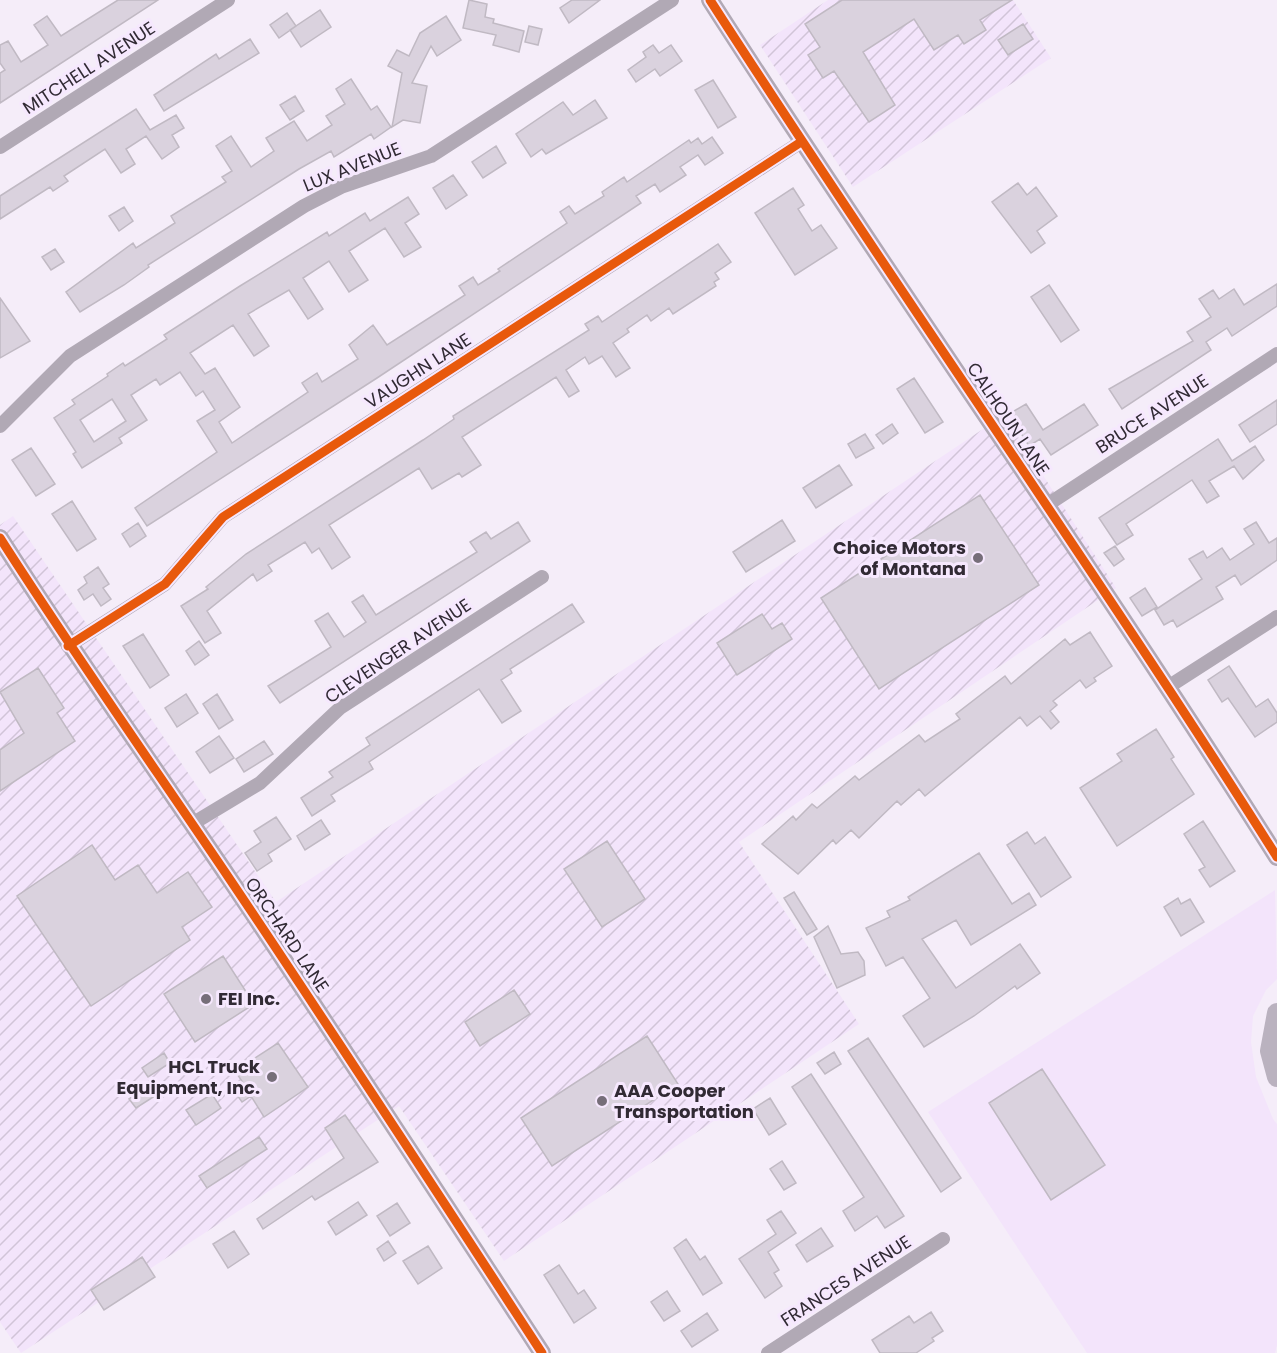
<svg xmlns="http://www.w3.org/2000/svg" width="1277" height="1353" font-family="Poppins,sans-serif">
<defs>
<pattern id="industrial-furrows" width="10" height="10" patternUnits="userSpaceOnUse" patternTransform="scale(1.5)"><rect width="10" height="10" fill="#f3e4fb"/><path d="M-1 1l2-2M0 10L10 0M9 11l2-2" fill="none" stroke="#d1c4d8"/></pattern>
</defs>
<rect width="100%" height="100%" fill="#f5edf9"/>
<!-- built -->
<path fill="#f3e4fb" d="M1275,890L1277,979L1266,990L1253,1016L1251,1042L1256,1077L1273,1119L1277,1124V1345L1275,1353H1087L928,1112Z"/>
<!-- industrial -->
<path fill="url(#industrial-furrows)" d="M828,0H1013L1051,58L853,187L760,45Z
M1004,415L1116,588L739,842L859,1024L504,1261L399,1106L21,1353L0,1322V525L13,516L276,902Z"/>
<!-- building -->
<path fill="#dad2de" stroke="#c0b9c3" stroke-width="1.5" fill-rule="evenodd" d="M118,0H158L0,103V73L5,70L0,63V45L8,41L21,62L48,45L34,25L47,16L61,36Z
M469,0L487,4L485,17L494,19L493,23L524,31L519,52L493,45L496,35L463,28Z
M572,0H600L569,23L560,8Z
M842,0H1012L980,20L986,30L964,44L958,35L934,50L914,19L863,52L895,105L869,122L834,71L823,78L808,55L820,47L805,24Z
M320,10L331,27L301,47L290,30Z
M287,13L296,26L279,38L270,25Z
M446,16L461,40L437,56L431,46L412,83L427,86L420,123L403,120L392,127L402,73L388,66L397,50L409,56L420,33Z
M1023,24L1033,39L1008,55L998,40Z
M529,26L542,29L538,45L525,42Z
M250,39L259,53L164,111L154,95L216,54L219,59Z
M653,45L659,53L671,45L682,61L660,76L655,69L636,82L628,70L646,57L643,52Z
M351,79L371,110L377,106L391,127L374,139L371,134L334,157L331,151L299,169L148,265L149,267L124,285L80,312L66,292L133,243L136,248L175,223L171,216L226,182L222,177L232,171L216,146L231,136L251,167L274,151L266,138L294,121L307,141L332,125L326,116L345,104L336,89Z
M713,80L736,117L718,128L695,90Z
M295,96L304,111L290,120L280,105Z
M595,100L607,118L546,154L542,149L531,157L516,134L563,102L573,115Z
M136,109L150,130L176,115L184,128L172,135L179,147L162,159L146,136L126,149L135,164L121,173L105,149L64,176L68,181L53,191L50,187L0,219V196Z
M712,137L723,153L705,165L698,155L680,167L686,175L660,192L655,184L636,196L641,203L377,378L147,526L135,508L217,452L197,421L215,410L203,391L196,396L180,372L160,385L156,379L131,395L147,420L119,438L122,443L82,468L73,454L76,452L54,418L75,404L72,400L108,376L107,374L123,363L125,366L167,339L164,335L240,286L327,232L329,236L365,213L370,221L408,197L419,214L405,223L421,247L404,257L385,228L349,251L368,280L349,292L329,261L303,278L323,309L308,319L289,290L248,314L269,346L254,356L233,325L190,353L205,374L215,368L240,407L219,422L232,443L308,392L302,383L317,373L322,382L358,359L349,345L373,325L387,345L465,295L459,286L473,277L478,285L500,271L498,269L567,223L560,212L569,206L575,214L604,196L602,192L624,177L627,182L689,140L691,143L698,138L702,144ZM112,399L126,421L94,442L80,420Z
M496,146L506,163L483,178L472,162Z
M453,175L467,195L446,209L433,188Z
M1018,183L1027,195L1036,187L1057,216L1037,231L1045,243L1031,253L992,202Z
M793,188L804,205L798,209L812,231L821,225L837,248L795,275L755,213Z
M124,207L133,221L119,231L109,216Z
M718,244L731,262L715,273L719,279L714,282L716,286L673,314L669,308L651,321L647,315L627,329L629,332L613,343L630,368L616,377L602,356L589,364L585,357L566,370L579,391L569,397L556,377L462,437L481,465L462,477L459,473L432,489L419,468L329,525L350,557L332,569L319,548L312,553L305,542L268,565L272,571L257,581L253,574L207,611L221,633L205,643L181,606L208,589L206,587L246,554L423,440L454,419L453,416L589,330L585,324L598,316L602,322Z
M55,249L64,262L51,270L42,257Z
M1277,284V306L1232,336L1227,328L1206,342L1211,350L1122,409L1109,389L1193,341L1187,332L1211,317L1199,299L1213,290L1219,299L1234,289L1244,305Z
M1049,285L1079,330L1061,342L1031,297Z
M0,298L30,341L0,358Z
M914,378L943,422L925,433L897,389Z
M1277,400V424L1250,442L1239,425Z
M1026,404L1043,430L1084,404L1098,425L1051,455L1040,439L1029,446L1009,414Z
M892,424L898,433L883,444L876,435Z
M865,434L874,448L856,458L848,444Z
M1218,439L1232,461L1255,446L1264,460L1243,479L1234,466L1209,481L1219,496L1207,503L1192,480L1126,524L1133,535L1117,545L1099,518Z
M31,448L55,484L36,496L12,460Z
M839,465L852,485L816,508L803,488Z
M980,495L1039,585L879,689L821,598Z
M72,501L96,539L77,551L52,514Z
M782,520L795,541L746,572L733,552Z
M518,522L530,541L280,703L268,686L331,647L315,621L328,613L344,637L366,622L352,602L363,595L376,615L477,552L470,542L486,532L491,539Z
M1256,522L1269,543L1277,538V560L1241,585L1235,575L1216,587L1223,599L1177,627L1173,620L1164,625L1155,610L1202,579L1189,559L1203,551L1207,558L1222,548L1230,560L1254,544L1244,529Z
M138,523L146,536L130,547L122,534Z
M1115,546L1124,559L1114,566L1104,553Z
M98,567L109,584L103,588L111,599L101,606L93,594L84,600L78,590L87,583L84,577Z
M1145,588L1157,607L1142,616L1130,598Z
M572,604L584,622L510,669L512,673L501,680L521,711L502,723L479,689L369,762L373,769L331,795L335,801L312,816L301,798L333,777L329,772L370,745L366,738Z
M762,614L772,629L782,623L792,639L737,675L717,643Z
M1090,632L1112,666L1094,678L1096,681L1086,688L1080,680L1053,701L1057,705L1050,711L1059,722L1051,729L1040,716L1027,726L1020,717L925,796L919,789L901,805L897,801L859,838L851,830L836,844L833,840L798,874L762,844L793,816L796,820L812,804L817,808L855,776L859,780L919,735L925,742L960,719L956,714L1005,676L1011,684L1065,639L1070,645Z
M143,634L169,675L150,688L123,646Z
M199,641L209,655L195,665L186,651Z
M1229,666L1256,707L1268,699L1277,713V722L1255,737L1228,698L1222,702L1208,680Z
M38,668L64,708L57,713L75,741L0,791V750L24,733L0,692Z
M186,694L198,713L177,727L165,708Z
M217,694L233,720L219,729L203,704Z
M1156,729L1174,757L1171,759L1194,794L1117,846L1080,788L1122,761L1117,754Z
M219,736L234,758L210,773L196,752Z
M264,741L273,754L244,772L236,759Z
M276,817L291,839L268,854L272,861L257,871L245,853L261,842L254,831Z
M321,820L330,834L305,850L297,836Z
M1203,821L1235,871L1210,887L1199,870L1205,867L1184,834Z
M1027,832L1035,844L1045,837L1071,877L1041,897L1007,845Z
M607,841L645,899L602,927L564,869Z
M92,845L115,880L138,865L157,893L188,872L212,907L182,927L190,940L91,1006L17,896Z
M979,853L1012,904L1029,893L1036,905L971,945L956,920L922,939L956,988L1020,944L1040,973L1017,989L1015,986L974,1016L924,1047L903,1016L930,998L903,957L886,966L866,928L890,917L887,911L910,900L908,897Z
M794,892L817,929L807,935L784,898Z
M1178,898L1181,904L1190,899L1204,922L1181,936L1164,907Z
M828,926L841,954L858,952L864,961L865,975L837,988L814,937Z
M223,956L254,1004L195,1042L164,994Z
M514,990L530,1014L480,1046L465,1022Z
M647,1036L678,1084L552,1166L521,1118Z
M868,1038L961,1178L941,1192L848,1051Z
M278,1043L308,1087L264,1117L251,1096L242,1102L234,1091L244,1084L235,1071Z
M834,1052L841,1064L825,1074L817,1063Z
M164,1053L170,1063L148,1077L142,1068Z
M1042,1069L1105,1165L1051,1200L989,1103Z
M811,1074L904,1216L885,1228L877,1216L855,1231L843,1211L864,1197L792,1087Z
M151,1084L158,1094L136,1108L129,1099Z
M212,1094L221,1108L196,1125L186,1110Z
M770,1098L786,1124L769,1135L753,1109Z
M345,1115L378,1162L315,1200L312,1196L263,1229L257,1219L344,1158L325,1128Z
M259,1137L267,1149L207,1188L199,1176Z
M782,1161L796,1183L784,1190L770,1169Z
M358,1202L367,1215L336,1235L328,1222Z
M397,1203L410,1223L390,1236L377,1216Z
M781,1211L796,1233L768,1252L779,1270L774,1273L782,1286L765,1298L739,1259L776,1234L767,1220Z
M821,1228L833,1246L807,1262L796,1245Z
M234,1231L249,1254L228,1268L213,1244Z
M686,1239L700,1260L705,1256L722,1283L703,1295L674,1248Z
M388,1241L396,1253L384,1261L377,1249Z
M428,1246L442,1268L418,1284L403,1261Z
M142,1257L155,1277L104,1310L91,1290Z
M559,1265L578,1294L584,1290L596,1308L574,1323L544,1275Z
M667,1291L680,1311L664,1321L651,1302Z
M931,1312L943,1331L932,1338L934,1341L916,1353H880L872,1340L909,1316L914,1323Z
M707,1313L718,1330L692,1347L681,1331Z"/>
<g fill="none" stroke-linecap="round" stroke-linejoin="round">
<!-- minor -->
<path stroke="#b1a9b5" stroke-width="14" d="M0,147L228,0
M0,426L70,356L304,206L341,187L431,156L672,0
M1047,505L1277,354
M68,646L165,584L223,517L801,142
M1168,687L1277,617
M192,824L260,783L340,708L542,577
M768,1353L943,1239"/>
<!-- tertiary -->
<path stroke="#b1a9b5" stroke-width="18" d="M710,0C895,288 1094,567 1277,857
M0,538C74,654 154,767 231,881C336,1037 439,1195 542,1353"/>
<!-- secondary -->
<path stroke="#bab2bf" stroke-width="20" d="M1277,1013L1270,1051L1277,1077"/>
<defs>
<path id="cycleway" d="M710,0C895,288 1094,567 1277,857
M0,538C74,654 154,767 231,881C336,1037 439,1195 542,1353
M68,646L165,584L223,517L801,142"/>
</defs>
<!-- cycleway casing -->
<use href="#cycleway" stroke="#f6e8fe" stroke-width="13"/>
<!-- cycleway -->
<use href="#cycleway" stroke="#e8590c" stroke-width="9"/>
</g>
<!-- markers -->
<g fill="#766e79" stroke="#f6e8fe" stroke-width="2">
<circle cx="978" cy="558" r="6"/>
<circle cx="206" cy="999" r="6"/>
<circle cx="272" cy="1077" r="6"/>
<circle cx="602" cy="1101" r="6"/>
</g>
<g text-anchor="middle" stroke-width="6" stroke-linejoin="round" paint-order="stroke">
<!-- street labels -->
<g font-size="18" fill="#312a34" stroke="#f6e8fe">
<text transform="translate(89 68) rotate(-33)" y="6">MITCHELL AVENUE</text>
<text transform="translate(352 167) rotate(-22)" y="6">LUX AVENUE</text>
<text transform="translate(418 371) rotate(-33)" y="6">VAUGHN LANE</text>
<text transform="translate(1152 414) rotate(-33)" y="6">BRUCE AVENUE</text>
<text transform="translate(1008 419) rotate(56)" y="6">CALHOUN LANE</text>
<text transform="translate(398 651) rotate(-34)" y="6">CLEVENGER AVENUE</text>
<text transform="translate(287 935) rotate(56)" y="6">ORCHARD LANE</text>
<text transform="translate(846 1281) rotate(-33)" y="6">FRANCES AVENUE</text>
</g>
<!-- poi labels -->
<g font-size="18" font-weight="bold" fill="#312a34" stroke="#f6e8fe" text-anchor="end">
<text x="966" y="554">Choice Motors<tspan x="966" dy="21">of Montana</tspan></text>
<text x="218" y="1005" text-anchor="start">FEI Inc.</text>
<text x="260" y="1073">HCL Truck<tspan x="260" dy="21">Equipment, Inc.</tspan></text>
<text x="614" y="1097" text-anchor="start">AAA Cooper<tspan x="614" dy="21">Transportation</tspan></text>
</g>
</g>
</svg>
